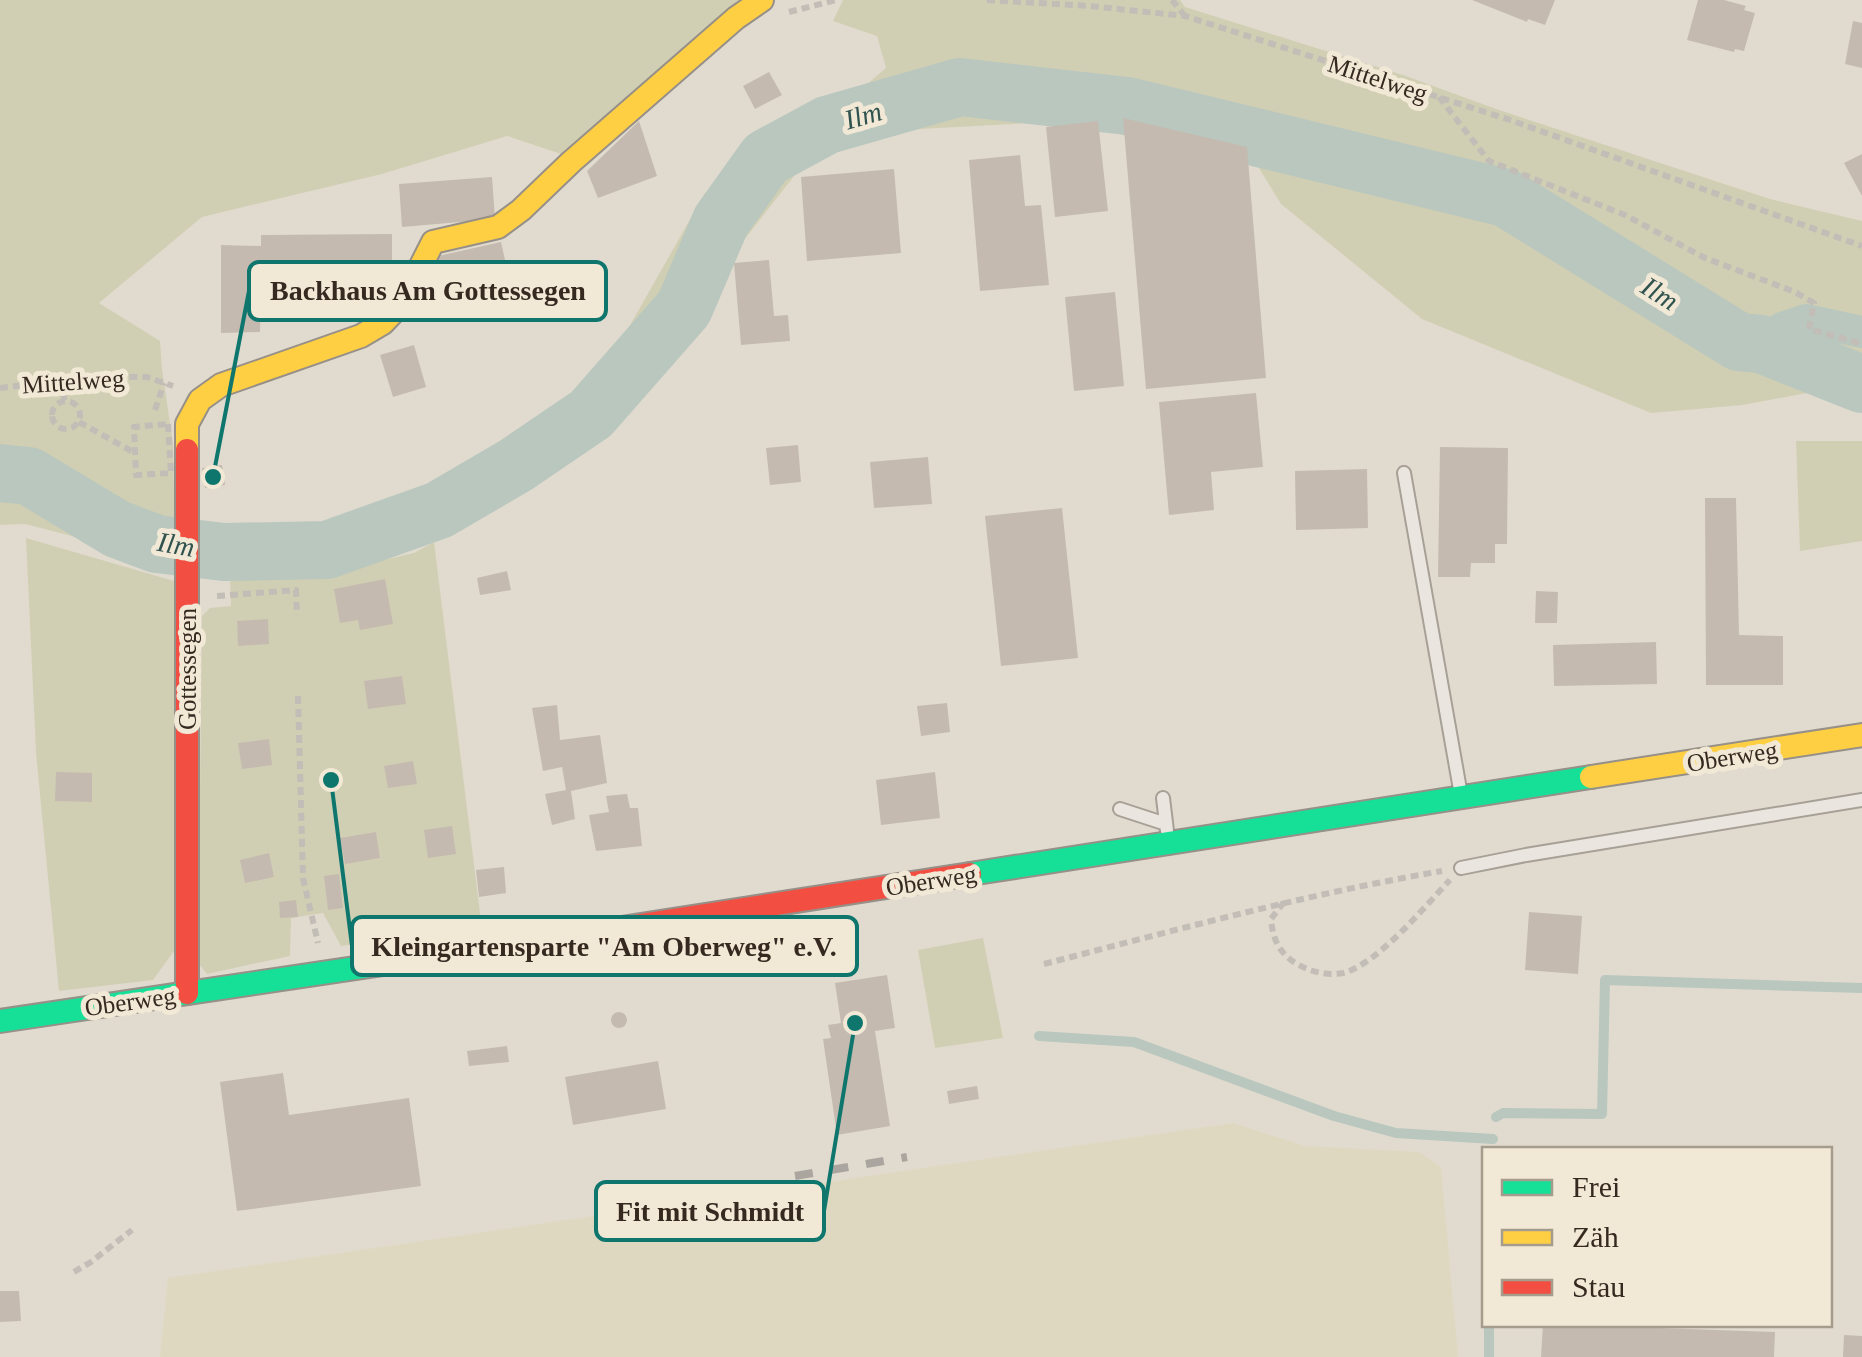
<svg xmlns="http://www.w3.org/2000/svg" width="1862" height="1357" font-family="'Times New Roman',serif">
<rect width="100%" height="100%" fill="#e1dbcf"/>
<!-- farmland -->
<path fill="#dfd8c1" d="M1233,1123L1305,1146L1419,1152L1441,1167L1458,1357H160L168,1278Z"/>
<!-- green -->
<path fill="#d1cfb3" d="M0,0H743L564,155L507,136L382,174L202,217L99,303L160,341L162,369L173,444L175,531L165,528L169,561L25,524L0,525Z
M843,0H1180L1185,7L1403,75L1499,110L1770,199L1862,221V399L1807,393L1743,405L1651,413L1422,319L1281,204L1246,147L1123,118L827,134L683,318L616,350L705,193L813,105L859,91L886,68L877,36L833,21Z
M1796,441H1862V541L1800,551Z
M26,538L174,581V951L153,980L59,991L36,753Z
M434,542L482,929L341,946L323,913L291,918L290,956L207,974L198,963L202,616L210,608L231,606L230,575L306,578L414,553Z
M983,938L1003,1038L935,1048L918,950Z"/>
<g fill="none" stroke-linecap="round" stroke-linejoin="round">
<!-- stream -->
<path stroke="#b9c7be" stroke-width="10" d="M1039,1036L1134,1042L1334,1116L1396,1133L1493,1139
M1496,1117L1503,1113L1602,1114L1605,980L1862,988
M1489,1357V1324"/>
<!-- canal -->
<path stroke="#b9c7be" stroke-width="32" d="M1761,344L1782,328L1806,320L1862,332"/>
<!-- river -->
<path stroke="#b9c7be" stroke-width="58" d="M0,473L29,476L117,529L157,544L224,552L327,550L439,510L516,465L591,414L684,308L721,221L766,158L827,125L960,87L1127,106L1506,198L1739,342L1761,344L1862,384"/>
</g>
<!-- building -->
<path fill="#c5bab0" d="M1472,0H1555L1545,25L1528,19L1527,22Z
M1698,0H1724L1746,6L1744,10L1755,13L1744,51L1735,49L1734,52L1687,40Z
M1853,21L1862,23V68L1845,64Z
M769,72L782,95L755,109L743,86Z
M1123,118L1247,147L1266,378L1146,389Z
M639,121L657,176L598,198L587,171Z
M1098,121L1108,211L1055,217L1046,127Z
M1862,154V196L1844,163Z
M1020,155L1025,206L1041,205L1049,285L980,291L969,160Z
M894,169L901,253L807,261L801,177Z
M492,177L495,219L402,227L399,184Z
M392,234V291H261L260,332L221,333V245L261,246V235Z
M501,242L510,282L446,297L438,256Z
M769,260L774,316L788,315L790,341L741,345L734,263Z
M1115,292L1124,386L1074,391L1065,297Z
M414,345L426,387L393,397L380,355Z
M1256,393L1263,467L1211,472L1214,510L1169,515L1159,402Z
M798,445L801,482L770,485L766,448Z
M1440,447L1508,448L1507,544H1495V563H1471L1470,577H1438Z
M928,457L932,504L874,508L870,462Z
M222,465L225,485L205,488L202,468Z
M1367,469L1368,528L1296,530L1295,471Z
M1705,498H1736L1739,635L1783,636V685H1706Z
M1062,508L1078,658L1001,666L985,516Z
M507,571L511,590L480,595L477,578Z
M385,579L393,624L360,630L358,620L340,623L334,589Z
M1536,591L1558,592L1557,623H1535Z
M268,619L269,644L238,646L237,621Z
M1656,642L1657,684L1554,686L1553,645Z
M402,676L406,704L368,709L364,681Z
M947,703L950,732L921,736L917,706Z
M557,705L560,740L600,735L607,783L571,791L575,819L552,825L545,794L566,790L562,767L543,771L532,708Z
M269,739L272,765L242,769L238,743Z
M413,761L417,784L388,788L384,766Z
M56,772L92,773V802L55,801Z
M935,772L940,818L881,825L876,780Z
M627,794L630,808H638L642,846L596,851L589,815L609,812L606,796Z
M452,826L456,854L428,858L424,830Z
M376,832L380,858L345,864L340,838Z
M269,853L274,877L245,883L240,860Z
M504,867L506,893L479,897L476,870Z
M339,874L343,908L328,910L324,876Z
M296,900L298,917L280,918L279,902Z
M1529,912L1582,916L1578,974L1525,970Z
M887,975L895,1028L875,1031L890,1126L837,1135L823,1039L831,1038L828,1025L841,1023L835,983Z
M611 1020a8 8 0 1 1 16 0a8 8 0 1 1-16 0Z
M507,1046L509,1062L469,1066L467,1051Z
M658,1061L666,1109L573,1125L565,1077Z
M283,1073L289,1115L409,1098L421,1186L237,1211L220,1082Z
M977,1086L979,1099L949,1104L947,1091Z
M0,1291H19L21,1321L0,1322Z
M1543,1324L1775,1332L1774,1357H1541Z
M1844,1335L1862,1336V1357H1843Z"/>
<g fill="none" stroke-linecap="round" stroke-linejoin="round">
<defs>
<path id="lane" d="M1404,473L1461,795
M1163,798L1167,831
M1120,809L1166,824
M1461,868L1526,855L1862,800"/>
<path id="fast" d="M970,874L1591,777
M0,1021L557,938"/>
<path id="slow" d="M187,450V424L200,400L221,385L361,336L383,323L402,303L433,242L498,227L521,210L571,162L736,18L762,0
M1591,777L1862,735"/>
<path id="jam" d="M187,450V993
M557,938L970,874"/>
</defs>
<!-- lane casing -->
<use href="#lane" stroke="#a7a097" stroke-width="16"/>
<!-- fast casing -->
<use href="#fast" stroke="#969088" stroke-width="26"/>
<!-- slow casing -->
<use href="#slow" stroke="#969088" stroke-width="26"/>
<!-- jam casing -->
<use href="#jam" stroke="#969088" stroke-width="26"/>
<!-- path -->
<path stroke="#c2bdb6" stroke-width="6" stroke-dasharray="8 5" stroke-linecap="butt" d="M987,0L1090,6L1185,16L1510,120L1862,246
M1172,0L1184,15
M789,12L836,0
M1439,97L1489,161L1625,215L1705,258L1795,292L1814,303L1809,329L1862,344
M64,379V401
M0,388L93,377H147L173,386
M52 415a14 14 0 1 1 28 0a14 14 0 1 1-28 0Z
M155,410L164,383
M79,422L135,453
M168,424L171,473L136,475L134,427Z
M217,596L296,590L297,615
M298,696L303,878L318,943
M1284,902L1271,919C1273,940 1279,953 1297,964C1311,972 1328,976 1343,973C1378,964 1425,906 1450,880
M1044,964C1176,930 1307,894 1442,871
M74,1272L91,1262L132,1230"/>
<!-- lane -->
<use href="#lane" stroke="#eae6df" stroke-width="12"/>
<!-- fast -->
<use href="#fast" stroke="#16e098" stroke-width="22"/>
<!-- slow -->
<use href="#slow" stroke="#ffcf43" stroke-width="22"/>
<!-- jam -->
<use href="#jam" stroke="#f24e42" stroke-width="22"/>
<!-- rail -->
<path stroke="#aaa59f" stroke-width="8" stroke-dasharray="18 18" stroke-linecap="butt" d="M795,1176L907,1157"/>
</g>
<g text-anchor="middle" stroke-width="10" stroke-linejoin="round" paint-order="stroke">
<!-- street labels -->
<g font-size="25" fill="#352920" stroke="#f2e8d6">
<text transform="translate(1378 78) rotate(18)" y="9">Mittelweg</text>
<text transform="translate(73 381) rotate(-4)" y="9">Mittelweg</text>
<text transform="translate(187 669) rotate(-90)" y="9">Gottessegen</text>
<text transform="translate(1732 756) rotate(-9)" y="9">Oberweg</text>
<text transform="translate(931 880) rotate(-9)" y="9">Oberweg</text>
<text transform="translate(130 1001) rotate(-8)" y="9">Oberweg</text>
</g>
<!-- water labels -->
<g font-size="28" font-style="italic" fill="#31534f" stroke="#f2e8d6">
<text transform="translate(863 115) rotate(-16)" y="10">Ilm</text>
<text transform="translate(1660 293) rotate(32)" y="10">Ilm</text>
<text transform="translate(176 544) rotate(10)" y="10">Ilm</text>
</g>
</g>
<!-- callouts -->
<path fill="none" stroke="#0f766e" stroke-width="4" d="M213 477L249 291M331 780L352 946M855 1023L824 1211"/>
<g fill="#0f766e" stroke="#f2e8d6" stroke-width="4">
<circle cx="213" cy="477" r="10"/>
<circle cx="331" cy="780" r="10"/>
<circle cx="855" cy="1023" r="10"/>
</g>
<g fill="#f2e8d6" stroke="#0f766e" stroke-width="4">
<rect x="249" y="262" width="357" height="58" rx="10"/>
<rect x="352" y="917" width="505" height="58" rx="10"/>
<rect x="596" y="1182" width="228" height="58" rx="10"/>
</g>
<g font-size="28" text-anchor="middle" font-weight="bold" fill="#352920">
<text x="428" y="300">Backhaus Am Gottessegen</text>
<text x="604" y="956">Kleingartensparte "Am Oberweg" e.V.</text>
<text x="710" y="1221">Fit mit Schmidt</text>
</g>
<!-- legend -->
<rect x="1482" y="1147" width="350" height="180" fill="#f2e8d6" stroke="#a69c8d" stroke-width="2.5"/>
<rect x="1502" y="1180" width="50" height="15" fill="#16e098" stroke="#a69c8d" stroke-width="2.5"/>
<text x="1572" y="1197" font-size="30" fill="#352920">Frei</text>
<rect x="1502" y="1230" width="50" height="15" fill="#ffcf43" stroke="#a69c8d" stroke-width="2.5"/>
<text x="1572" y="1247" font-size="30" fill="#352920">Zäh</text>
<rect x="1502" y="1280" width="50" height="15" fill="#f24e42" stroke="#a69c8d" stroke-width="2.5"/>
<text x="1572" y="1297" font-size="30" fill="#352920">Stau</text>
</svg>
